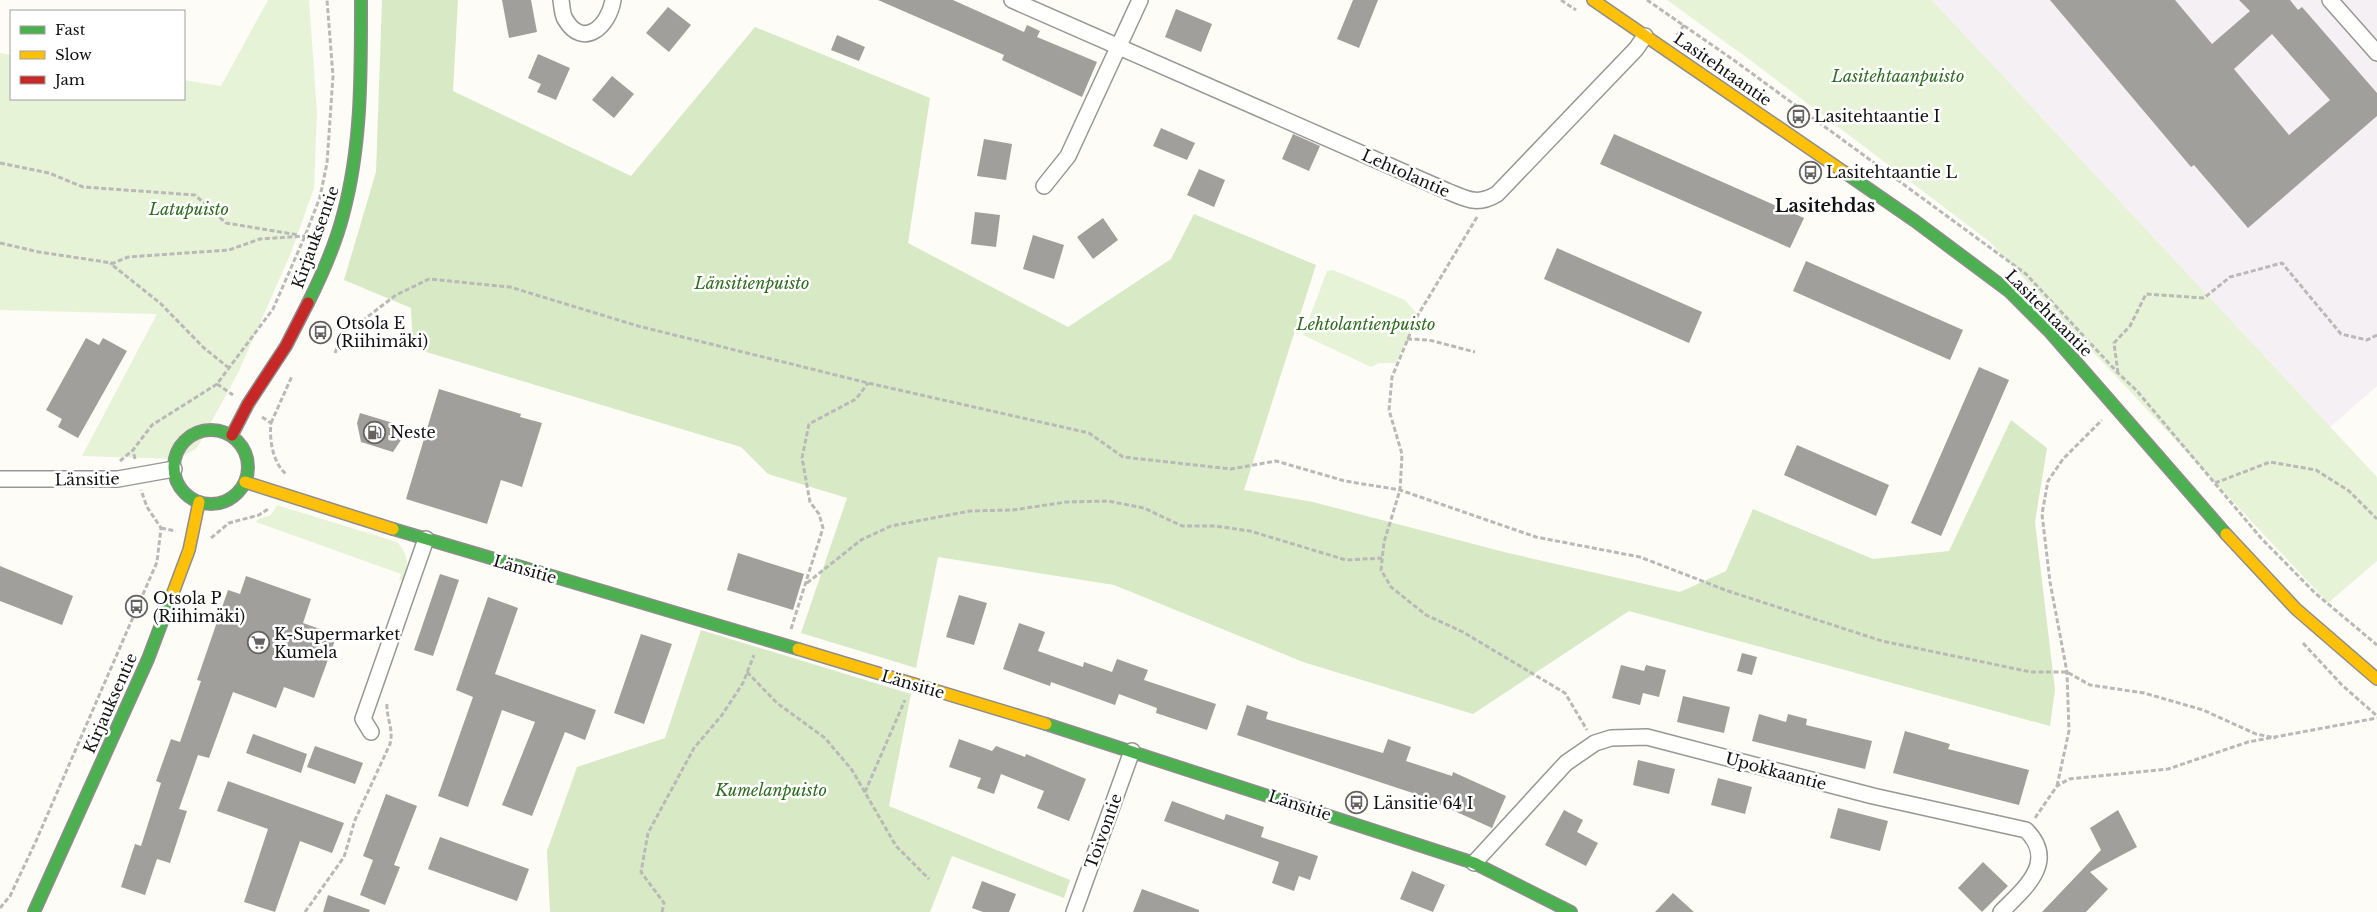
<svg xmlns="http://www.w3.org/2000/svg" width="2377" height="912" font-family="'Libre Baskerville',serif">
<rect width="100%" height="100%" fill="#fdfcf7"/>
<!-- industrial -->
<path fill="#f5f0f3" d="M1932,0H2377V386L2330,427Z"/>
<!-- green -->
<path fill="#e7f3d7" d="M268,0H309L317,112L314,188L291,253L238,373L197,448L178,459L82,456L157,314L0,310V53L11,55V99H184V80L221,86Z
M1667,0H1932L2377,477V561L2328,603L1990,242L1750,60Z
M1333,270L1405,300L1418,315L1396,363H1379L1371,367L1303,335L1327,271Z
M277,505L397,542C409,555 409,566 403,581L399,580L401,574L256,522L258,519L271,515Z"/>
<!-- forest -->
<path fill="#d8eac5" d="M382,0H458L453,91L631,176L755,27L930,98L908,243L1068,327L1171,259L1194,214L1316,265L1244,490L1313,502L1508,553L1680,592L1726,571L1753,509L1873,559L1949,551L2011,420L2047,448L2035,522L2055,690L2050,726L1629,611L1473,714L1303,662L1114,585L938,557L916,668L801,633L847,498L768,474L741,447L413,348L411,308L344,280L376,172Z
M701,630L911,694L889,806L1070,880L1064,898L952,856L930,912H550L547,851L577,767L665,738Z"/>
<!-- building -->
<path fill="#a19f9c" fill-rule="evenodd" d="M502,0H531L537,32L509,38Z
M878,0H953L1024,32L1027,25L1040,31L1037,37L1097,62L1082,97L1002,60L1004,55Z
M1353,0H1378L1359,48L1337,39Z
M2050,0H2175L2212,44L2250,11L2239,0H2290L2298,10L2302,7L2377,93V116L2248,228L2194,165L2191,167ZM2272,34L2330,100L2289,135L2234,69Z
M668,7L691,25L669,52L646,33Z
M1176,9L1212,24L1201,52L1165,37Z
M837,35L865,47L859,61L831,50Z
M538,54L570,68L556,100L537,92L541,84L528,78Z
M612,76L634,94L614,118L592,100Z
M1161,128L1195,143L1187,160L1153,146Z
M1293,134L1320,146L1309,171L1282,159Z
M1614,134L1804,218L1790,248L1600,164Z
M984,139L1012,144L1006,180L977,176Z
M1199,169L1225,180L1214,207L1187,195Z
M975,212L1000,215L996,247L971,244Z
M1103,218L1118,240L1093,259L1077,237Z
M1033,235L1064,245L1054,279L1023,269Z
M1557,248L1702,312L1689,343L1544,279Z
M1806,261L1963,330L1950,360L1793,291Z
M86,338L99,345L103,338L127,351L78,438L58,427L62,419L46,410Z
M1979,367L2009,380L1941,536L1911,523Z
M439,389L521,414L520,417L542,423L522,487L501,480L487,524L406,499Z
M360,413L393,423L396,435L403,437L393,452L361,442L357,423Z
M1797,445L1889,485L1876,516L1784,475Z
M738,553L804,574L793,610L727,590Z
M0,566L73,596L62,625L0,601Z
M440,574L459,580L433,656L414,650Z
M246,576L311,599L303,623L337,635L314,698L284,687L276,708L233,692L209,758L198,755L179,809L187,811L170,863L157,859L145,895L121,887L135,844L141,846L161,783L156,781L171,739L180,742L201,681L197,680L228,590L240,594Z
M959,595L987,603L974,645L946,637Z
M488,597L518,608L495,674L596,710L585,740L565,732L532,816L502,805L535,722L502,710L468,807L438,796L473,697L456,690Z
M1019,623L1045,632L1038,651L1083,667L1084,662L1112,672L1117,659L1148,670L1144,680L1216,704L1207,730L1156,713L1157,708L1119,694L1115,705L1051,682L1050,686L1003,669Z
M641,634L672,644L644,724L614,713Z
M1742,653L1757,657L1752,675L1737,671Z
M1621,665L1644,671L1646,665L1666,670L1659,697L1643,693L1640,705L1612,698Z
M1683,696L1730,707L1724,733L1677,722Z
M1247,705L1268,712L1266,719L1383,753L1388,739L1411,747L1406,761L1452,776L1453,772L1506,796L1492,828L1439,804L1440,802L1237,735Z
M1759,714L1786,722L1788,714L1807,719L1806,725L1872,741L1865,769L1752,741Z
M1905,731L1950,744L1948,749L2029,770L2019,805L1893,773Z
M253,734L307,754L301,773L246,753Z
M959,739L992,751L996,746L1025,757L1026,754L1086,779L1069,821L1037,808L1044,791L1001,774L994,794L977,788L981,778L949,767Z
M315,746L363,763L355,784L307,767Z
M1638,760L1675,769L1669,794L1633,785Z
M1718,778L1752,787L1745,814L1711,805Z
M228,781L344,823L332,853L300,841L275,912L244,902L268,829L217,811Z
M386,794L417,806L394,865L400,867L385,905L360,895L373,860L363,856Z
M1172,801L1224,820L1226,814L1264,827L1261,837L1318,856L1310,880L1299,876L1294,891L1272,883L1279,862L1164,821Z
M1838,808L1888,821L1880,851L1830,838Z
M1564,810L1583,820L1577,832L1598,843L1586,866L1545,845Z
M2118,810L2137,847L2090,872L2108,889L2086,912H2042L2101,850L2090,828Z
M440,837L529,869L517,901L428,869Z
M1983,862L2008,886L1982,912L1958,888Z
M1412,871L1445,885L1433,912L1400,899Z
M982,881L1016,894L1009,912H983L972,908Z
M1142,889L1199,910V912H1133Z
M1673,893L1694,912H1655Z
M328,895L370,910L369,912H323Z"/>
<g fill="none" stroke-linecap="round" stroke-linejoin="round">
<defs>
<path id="street" d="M561,0C562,6 562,14 565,19C583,50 609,26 613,0
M1012,0L1447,191C1467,199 1477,206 1497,194L1636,49L1645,36
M2330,0L2377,53
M1044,186L1068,156L1140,0
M0,479H118L174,469
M371,732L363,719L426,539
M1474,863L1566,763L1595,743L1611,738L1647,737L1873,796L2026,830C2058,862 2024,889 2001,912
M1074,912L1132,751"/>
<path id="fast" d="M1844,172L1915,221L2010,292L2049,331L2226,534
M308,303C322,275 335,246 343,215C362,145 361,72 361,0
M174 467a37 37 0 1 1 74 0a37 37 0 1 1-74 0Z
M393,529L798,649
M1046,724L1474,863L1571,912
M34,912L148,659L171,598"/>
<path id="slow" d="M1593,0L1844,172
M245,482L393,529
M2226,534L2296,609L2377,679
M171,598L189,550L199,502
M798,649L1046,724"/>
<path id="jam" d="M232,435L248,404L286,346L308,303"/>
</defs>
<!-- street casing -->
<use href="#street" stroke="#979795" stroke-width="18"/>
<!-- fast casing -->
<use href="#fast" stroke="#8e8d8b" stroke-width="14"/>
<!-- slow casing -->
<use href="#slow" stroke="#8e8d8b" stroke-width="14"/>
<!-- jam casing -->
<use href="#jam" stroke="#8e8d8b" stroke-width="14"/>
<!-- path -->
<path stroke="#b9b9b8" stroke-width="3" stroke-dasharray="5 2.5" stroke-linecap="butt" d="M1561,0L1576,10
M1647,0L1735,61L2026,274L2118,373L2137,391L2261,538L2315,593L2377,645
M1677,35L1684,25
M0,163L49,173L83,187L195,195L226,223L299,235
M1477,217L1418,315L1392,377L1389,410L1402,454L1401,473L1400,490L1384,542L1381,570L1391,587L1426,615L1463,632L1565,693L1587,730
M0,243L39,252L112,263
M1407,339L1429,340L1475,352
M335,353L346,328L358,324L396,295L429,279L510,287L638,326L868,383L1089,433L1123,457L1231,469L1276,461L1345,481L1400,490L1536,537L1640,557L1728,591L1882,641L2031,672H2067L2090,685L2144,693L2203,710L2256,734L2276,738
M229,368L204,348L160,303L111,264L128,257L229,250L260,239L305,236
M2118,373L2114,343L2130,326L2146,294L2204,298L2230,277L2282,263L2341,334L2367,340L2377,335
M217,384L233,395
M262,417L271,423C269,440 273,463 286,474
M271,423L292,376
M135,459L133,450L152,425L217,384L273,309L305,236L320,197L327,163L333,76L327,0
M120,461L133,450
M2215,483L2270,462L2316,470L2349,491L2377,519
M161,528L176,531
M211,538L229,523L259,515L268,509
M807,583L861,540L891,526L970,511L1013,510L1066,502L1108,501L1144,508L1182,526H1215L1250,531L1346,560L1382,558
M791,629L823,528L819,514L810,502L802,458L809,424L856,399L868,383
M2303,643L2342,685L2377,716
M747,672L777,703L825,738L852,770L896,846L929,879
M2057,786L2069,731L2067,672L2050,582L2042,514L2048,481L2063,459L2102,420
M865,792L905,700
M2035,818L2057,786L2069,779L2168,769L2248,742L2377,718
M0,908L10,896L36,841L157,562L161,528L147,507L141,490
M305,912L344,857L355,820L390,744C394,729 386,718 387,703
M662,912L664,903L641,872L648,833L694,748L722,715L743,683L754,655"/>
<!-- street -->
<use href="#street" stroke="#fffffe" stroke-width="15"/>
<!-- fast -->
<use href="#fast" stroke="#4caf50" stroke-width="11"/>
<!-- slow -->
<use href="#slow" stroke="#ffc107" stroke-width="11"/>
<!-- jam -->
<use href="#jam" stroke="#c62828" stroke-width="11"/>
</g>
<!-- icons -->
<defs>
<symbol id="bus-ring" viewBox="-11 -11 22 22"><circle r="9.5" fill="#fff" stroke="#646362" stroke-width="1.5"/><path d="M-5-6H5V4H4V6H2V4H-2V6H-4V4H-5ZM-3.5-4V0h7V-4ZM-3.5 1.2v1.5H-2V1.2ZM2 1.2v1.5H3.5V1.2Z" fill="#646362"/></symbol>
<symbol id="fuel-ring" viewBox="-11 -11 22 22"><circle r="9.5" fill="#fff" stroke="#646362" stroke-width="1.5"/><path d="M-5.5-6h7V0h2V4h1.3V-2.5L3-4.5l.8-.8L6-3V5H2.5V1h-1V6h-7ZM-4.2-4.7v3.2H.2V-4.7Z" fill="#646362"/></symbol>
<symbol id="supermarket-ring" viewBox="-11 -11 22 22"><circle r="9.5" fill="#fff" stroke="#646362" stroke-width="1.5"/><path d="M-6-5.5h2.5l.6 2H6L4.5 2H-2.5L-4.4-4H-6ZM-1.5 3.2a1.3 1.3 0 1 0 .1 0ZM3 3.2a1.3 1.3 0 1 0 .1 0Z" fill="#646362"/></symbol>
</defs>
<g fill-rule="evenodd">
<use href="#bus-ring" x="1786" y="104" width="25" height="25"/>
<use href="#bus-ring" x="1798" y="160" width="25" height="25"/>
<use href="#bus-ring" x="308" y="320" width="25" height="25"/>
<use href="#fuel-ring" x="362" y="420" width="25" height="25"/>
<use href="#bus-ring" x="124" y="594" width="25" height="25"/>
<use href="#supermarket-ring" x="246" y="630" width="25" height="25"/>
<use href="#bus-ring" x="1344" y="790" width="25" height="25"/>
</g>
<g text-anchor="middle" stroke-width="5" stroke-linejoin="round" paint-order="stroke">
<!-- street labels -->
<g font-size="16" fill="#111" stroke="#fff">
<text transform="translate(1723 69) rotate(35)" y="6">Lasitehtaantie</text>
<text transform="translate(1406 173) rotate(24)" y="6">Lehtolantie</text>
<text transform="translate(315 237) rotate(-70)" y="6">Kirjauksentie</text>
<text transform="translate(2049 313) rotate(45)" y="6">Lasitehtaantie</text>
<text transform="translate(87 479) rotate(-1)" y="6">Länsitie</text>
<text transform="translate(525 569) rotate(16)" y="6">Länsitie</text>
<text transform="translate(913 684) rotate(16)" y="6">Länsitie</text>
<text transform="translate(110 703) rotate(-66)" y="6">Kirjauksentie</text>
<text transform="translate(1776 771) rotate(15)" y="6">Upokkaantie</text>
<text transform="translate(1300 805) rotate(18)" y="6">Länsitie</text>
<text transform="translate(1103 831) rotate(-70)" y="6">Toivontie</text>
</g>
<!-- park labels -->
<g font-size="16" font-style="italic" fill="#2f6b1f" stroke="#fff">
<text x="1898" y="82">Lasitehtaanpuisto</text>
<text x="189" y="215">Latupuisto</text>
<text x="752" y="289">Länsitienpuisto</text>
<text x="1366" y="330">Lehtolantienpuisto</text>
<text x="771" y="796">Kumelanpuisto</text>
</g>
<!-- poi labels -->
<g font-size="16" fill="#111" stroke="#fff" text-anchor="start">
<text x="1814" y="122">Lasitehtaantie I</text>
<text x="1826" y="178">Lasitehtaantie L</text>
<text x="336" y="329">Otsola E<tspan x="336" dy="18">(Riihimäki)</tspan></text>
<text x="390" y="438">Neste</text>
<text x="153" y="604">Otsola P<tspan x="153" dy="18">(Riihimäki)</tspan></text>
<text x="274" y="640">K-Supermarket<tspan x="274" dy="18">Kumela</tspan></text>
<text x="1373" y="809">Länsitie 64 I</text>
</g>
<!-- neighbourhood labels -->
<g font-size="18" font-weight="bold" fill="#111" stroke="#fff">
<text x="1825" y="212">Lasitehdas</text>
</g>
</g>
<!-- legend -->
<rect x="10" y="10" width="175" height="90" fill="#ffffff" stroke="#a0a0a0"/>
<rect x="20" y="26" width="25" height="8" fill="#4caf50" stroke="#a0a0a0"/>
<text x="55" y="35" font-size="15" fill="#111111">Fast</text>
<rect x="20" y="51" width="25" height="8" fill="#ffc107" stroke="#a0a0a0"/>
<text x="55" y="60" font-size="15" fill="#111111">Slow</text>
<rect x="20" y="76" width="25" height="8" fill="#c62828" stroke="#a0a0a0"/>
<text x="55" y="85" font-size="15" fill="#111111">Jam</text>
</svg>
